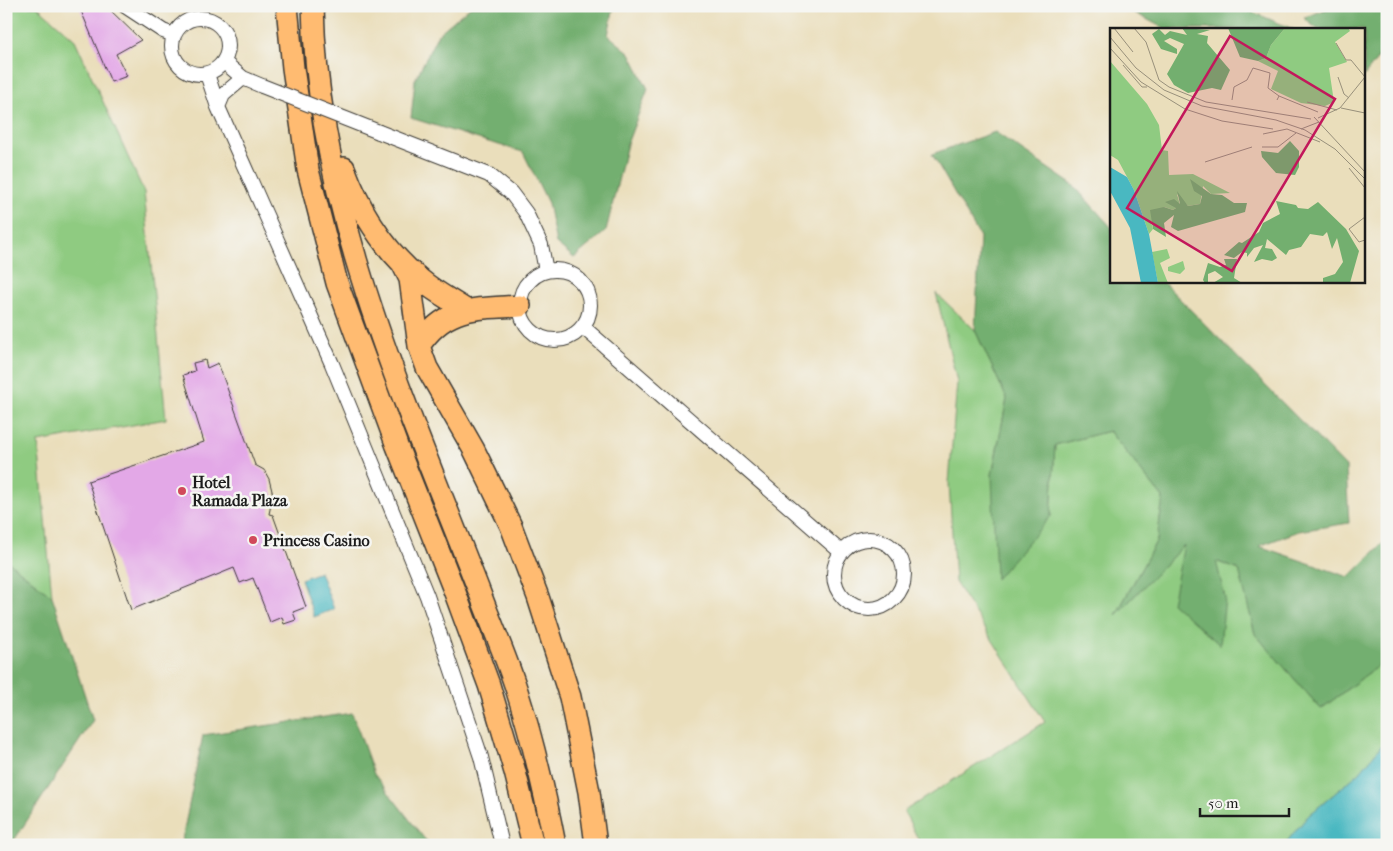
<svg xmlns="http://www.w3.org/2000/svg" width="1393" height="851" font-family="'IM FELL French Canon',serif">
<rect width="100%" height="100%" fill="#f6f6f2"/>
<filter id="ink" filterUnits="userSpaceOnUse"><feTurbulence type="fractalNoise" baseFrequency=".02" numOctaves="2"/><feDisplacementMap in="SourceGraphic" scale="10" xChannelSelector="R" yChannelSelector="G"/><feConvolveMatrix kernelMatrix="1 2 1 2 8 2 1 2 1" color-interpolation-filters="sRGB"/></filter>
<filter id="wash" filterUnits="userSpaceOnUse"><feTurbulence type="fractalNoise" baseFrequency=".0096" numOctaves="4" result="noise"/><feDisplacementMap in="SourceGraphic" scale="20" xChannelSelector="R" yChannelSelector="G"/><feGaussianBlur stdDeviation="1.12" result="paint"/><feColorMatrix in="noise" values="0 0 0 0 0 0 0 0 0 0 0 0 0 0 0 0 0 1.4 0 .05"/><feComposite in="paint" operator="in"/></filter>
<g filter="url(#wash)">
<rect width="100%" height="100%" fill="#eadebb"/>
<!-- green -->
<path fill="#8fcb81" stroke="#56744e" d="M11,6H37L75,40L144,192L166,419L38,442L52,596L6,560V11Z
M936,293L975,330L1007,399L992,475L1051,516L1055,445L1109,431L1163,498L1157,540L1117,613L1185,544L1225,598L1215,561L1240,570L1255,634L1321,709L1387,659V739L1359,773L1308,816L1284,845H921L904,811L1045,722L955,582L949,483L957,382Z"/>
<!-- forest -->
<path fill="#73af6f" stroke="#486646" d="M471,6H614L608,35L630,53L648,89L627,144L606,231L574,258L556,243L548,203L523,152L475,138L411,118L415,80L438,34Z
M1122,6H1242L1243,8L1293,29H1165Z
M1334,6H1387V63L1379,57L1364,76V29H1317L1304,18Z
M995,132L1074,186L1112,228V281H1162L1346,467L1349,523L1299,531L1259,546L1349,577L1387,539V659L1321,709L1255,634L1239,570L1216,561L1225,598L1220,645L1172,603L1184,545L1116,615L1157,540L1163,498L1109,431L1055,445L1051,516L996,579L992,475L1007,399L975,330L980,237L932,154Z
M6,560L52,596L93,720L11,845H6Z
M352,713L374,774L423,837L431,845H181L203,735Z"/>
<!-- water -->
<path fill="#49b8c1" stroke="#326a6e" d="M320,572L334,609L314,617L301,579Z
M1387,739V845H1284L1308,816L1359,773Z"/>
<g id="blocks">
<!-- building -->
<path fill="#e3a8e7" d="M79,6H106L141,40L116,54L127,76L111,82Z
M205,360L207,368L218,363L255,465L264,470L269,479L273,495L269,514L273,515L306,607L293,612L296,620L284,624L282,617L270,622L253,578L240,583L234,568L131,610L88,481L204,442L183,375L195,371L193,363Z"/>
</g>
</g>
<g filter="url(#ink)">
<use href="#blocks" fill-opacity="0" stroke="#3b3934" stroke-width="1"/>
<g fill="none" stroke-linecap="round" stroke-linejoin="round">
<defs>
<path id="minor" d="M125,6L163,31L174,35
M172 46a28 28 0 1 1 56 0a28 28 0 1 1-56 0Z
M224,62L243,78L262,86
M207,74L218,107L332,364L427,596L481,757L502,845
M218,107L223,95L243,78
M379,132L489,175L511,193L526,213L541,245L546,271
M520 305a35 35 0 1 1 70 0a35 35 0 1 1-70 0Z
M583,327L841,552
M834 574a35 35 0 1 1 70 0a35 35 0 1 1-70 0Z"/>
<path id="highway" d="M287,6L293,68L308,170L337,283L397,446L454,590L489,685L515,772L533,845
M313,6C317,213 408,406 481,596C493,628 507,659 517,691C533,741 545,793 555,845
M344,168C360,211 384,251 421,280C435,292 451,300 466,310
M403,265L410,279L419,346L427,368L474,450L511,526L538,597L570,697L589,792L596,845
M419,346C446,305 476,309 520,306"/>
</defs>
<!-- minor casing -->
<use href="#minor" stroke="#3b3934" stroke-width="16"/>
<!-- highway casing -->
<use href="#highway" stroke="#3b3934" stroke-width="24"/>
<!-- minor -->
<use href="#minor" stroke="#fff" stroke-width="14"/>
<!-- highway -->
<use href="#highway" stroke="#ffbb71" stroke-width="21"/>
<defs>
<path id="minor-bridge" d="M262,86L379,132"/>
</defs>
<!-- minor-bridge casing -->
<use href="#minor-bridge" stroke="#3b3934" stroke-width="16" stroke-linecap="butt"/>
<!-- minor-bridge -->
<use href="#minor-bridge" stroke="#fff" stroke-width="14"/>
</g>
</g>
<!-- markers -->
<g fill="#d1495b" stroke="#f6f6f2" stroke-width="2">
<circle cx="182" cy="491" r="5"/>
<circle cx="253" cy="540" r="5"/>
</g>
<g text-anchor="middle" stroke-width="5" stroke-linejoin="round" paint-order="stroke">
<!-- poi labels -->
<g font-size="16" font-weight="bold" fill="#1c1c1c" stroke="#f6f6f2" text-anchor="start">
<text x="192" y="488">Hotel<tspan x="192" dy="18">Ramada Plaza</tspan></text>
<text x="263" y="546">Princess Casino</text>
</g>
</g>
<!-- overview -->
<g transform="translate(1110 28)">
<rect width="255" height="255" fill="#eadebb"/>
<path d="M175,0H238L240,3L225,14L237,34L219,40L224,74L215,78L191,75L161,61L168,43L148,33L156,30L161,17ZM0,33L37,76L49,97L52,122L58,123L59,147L83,146L120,165L101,166L93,158L90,176L78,178L67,166L70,177L63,182L54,179L41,194L43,201L39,206L24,162L8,132L0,127ZM57,221L60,230L50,235L58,255H48L42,224ZM73,233L75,241L70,246L58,243V239Z" fill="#8fcb81"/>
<path d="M72,0L100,2L87,6L98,8L97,15L120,42L111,62L102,60L78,65L64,57L57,46L74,16L60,10L54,13L67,21V26L51,21L42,6L49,1L55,7L60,3L77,7ZM118,0H175L161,17L156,30L148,33L130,29ZM180,113L189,123V139L185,147L166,145L152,129L151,123L168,125ZM80,151L101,166L112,167L124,175H137L135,184L68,203L61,199L64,187L54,195L56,209L43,201L40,182L54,179L63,182L66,180L55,174L64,171L70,176L67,163L78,178L90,176L92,168L84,163ZM166,173L186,177L188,180L198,181L208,174L236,201L249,223L240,255H213V250L225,246L233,234L227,210L222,221L217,204L213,208L200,206L191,219L179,222L176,227L157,211L155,220L162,221L167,230L162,233L152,231L144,234L153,217L144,220L137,229V225L132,224L124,230L114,227L129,214L132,215L149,204L153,195L170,186ZM114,231H127L124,250L132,255H103L113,249L105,243L98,246V255H95L93,252L98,235L110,239L116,237Z" fill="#73af6f"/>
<path d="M0,139L17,149L24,162L39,206L48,255H31L20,200L0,163Z" fill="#49b8c1"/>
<path fill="none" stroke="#98907b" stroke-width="1" d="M4,0L23,24M24,0L36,14L49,52L59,59L96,74L201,91M0,9L26,40L54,62L92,78L166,92L195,102L225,121L255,151M226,15L236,32H241L255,49M0,20L31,54L75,81L112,93L163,101M13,37L32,59H37M228,49L234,66L239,70M122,72L124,59L137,52L143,40L160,45L158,60L169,68M167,72L169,68L208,84M197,74L227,82M231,80L255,85M204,89L255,144M208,90L230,80L255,49M191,101L209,94M153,106L177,101L210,114M152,119H168L186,105M95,134L142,119M239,140L255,160M255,189L239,201L249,214L255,212"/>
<path fill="#c2185b" fill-opacity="0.15" stroke="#c2185b" stroke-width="2.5" d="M120,8L225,71L122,243L17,180Z"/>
<rect width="255" height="255" fill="none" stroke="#1c1c1c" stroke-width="2.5"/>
</g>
<!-- margin -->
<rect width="1393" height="851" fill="none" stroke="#f6f6f2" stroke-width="25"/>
<!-- scale -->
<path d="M1200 808v8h89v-8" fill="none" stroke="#1c1c1c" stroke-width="2.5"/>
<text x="1208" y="808" font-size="15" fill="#1c1c1c" stroke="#f6f6f2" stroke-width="4" paint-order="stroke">50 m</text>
</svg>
